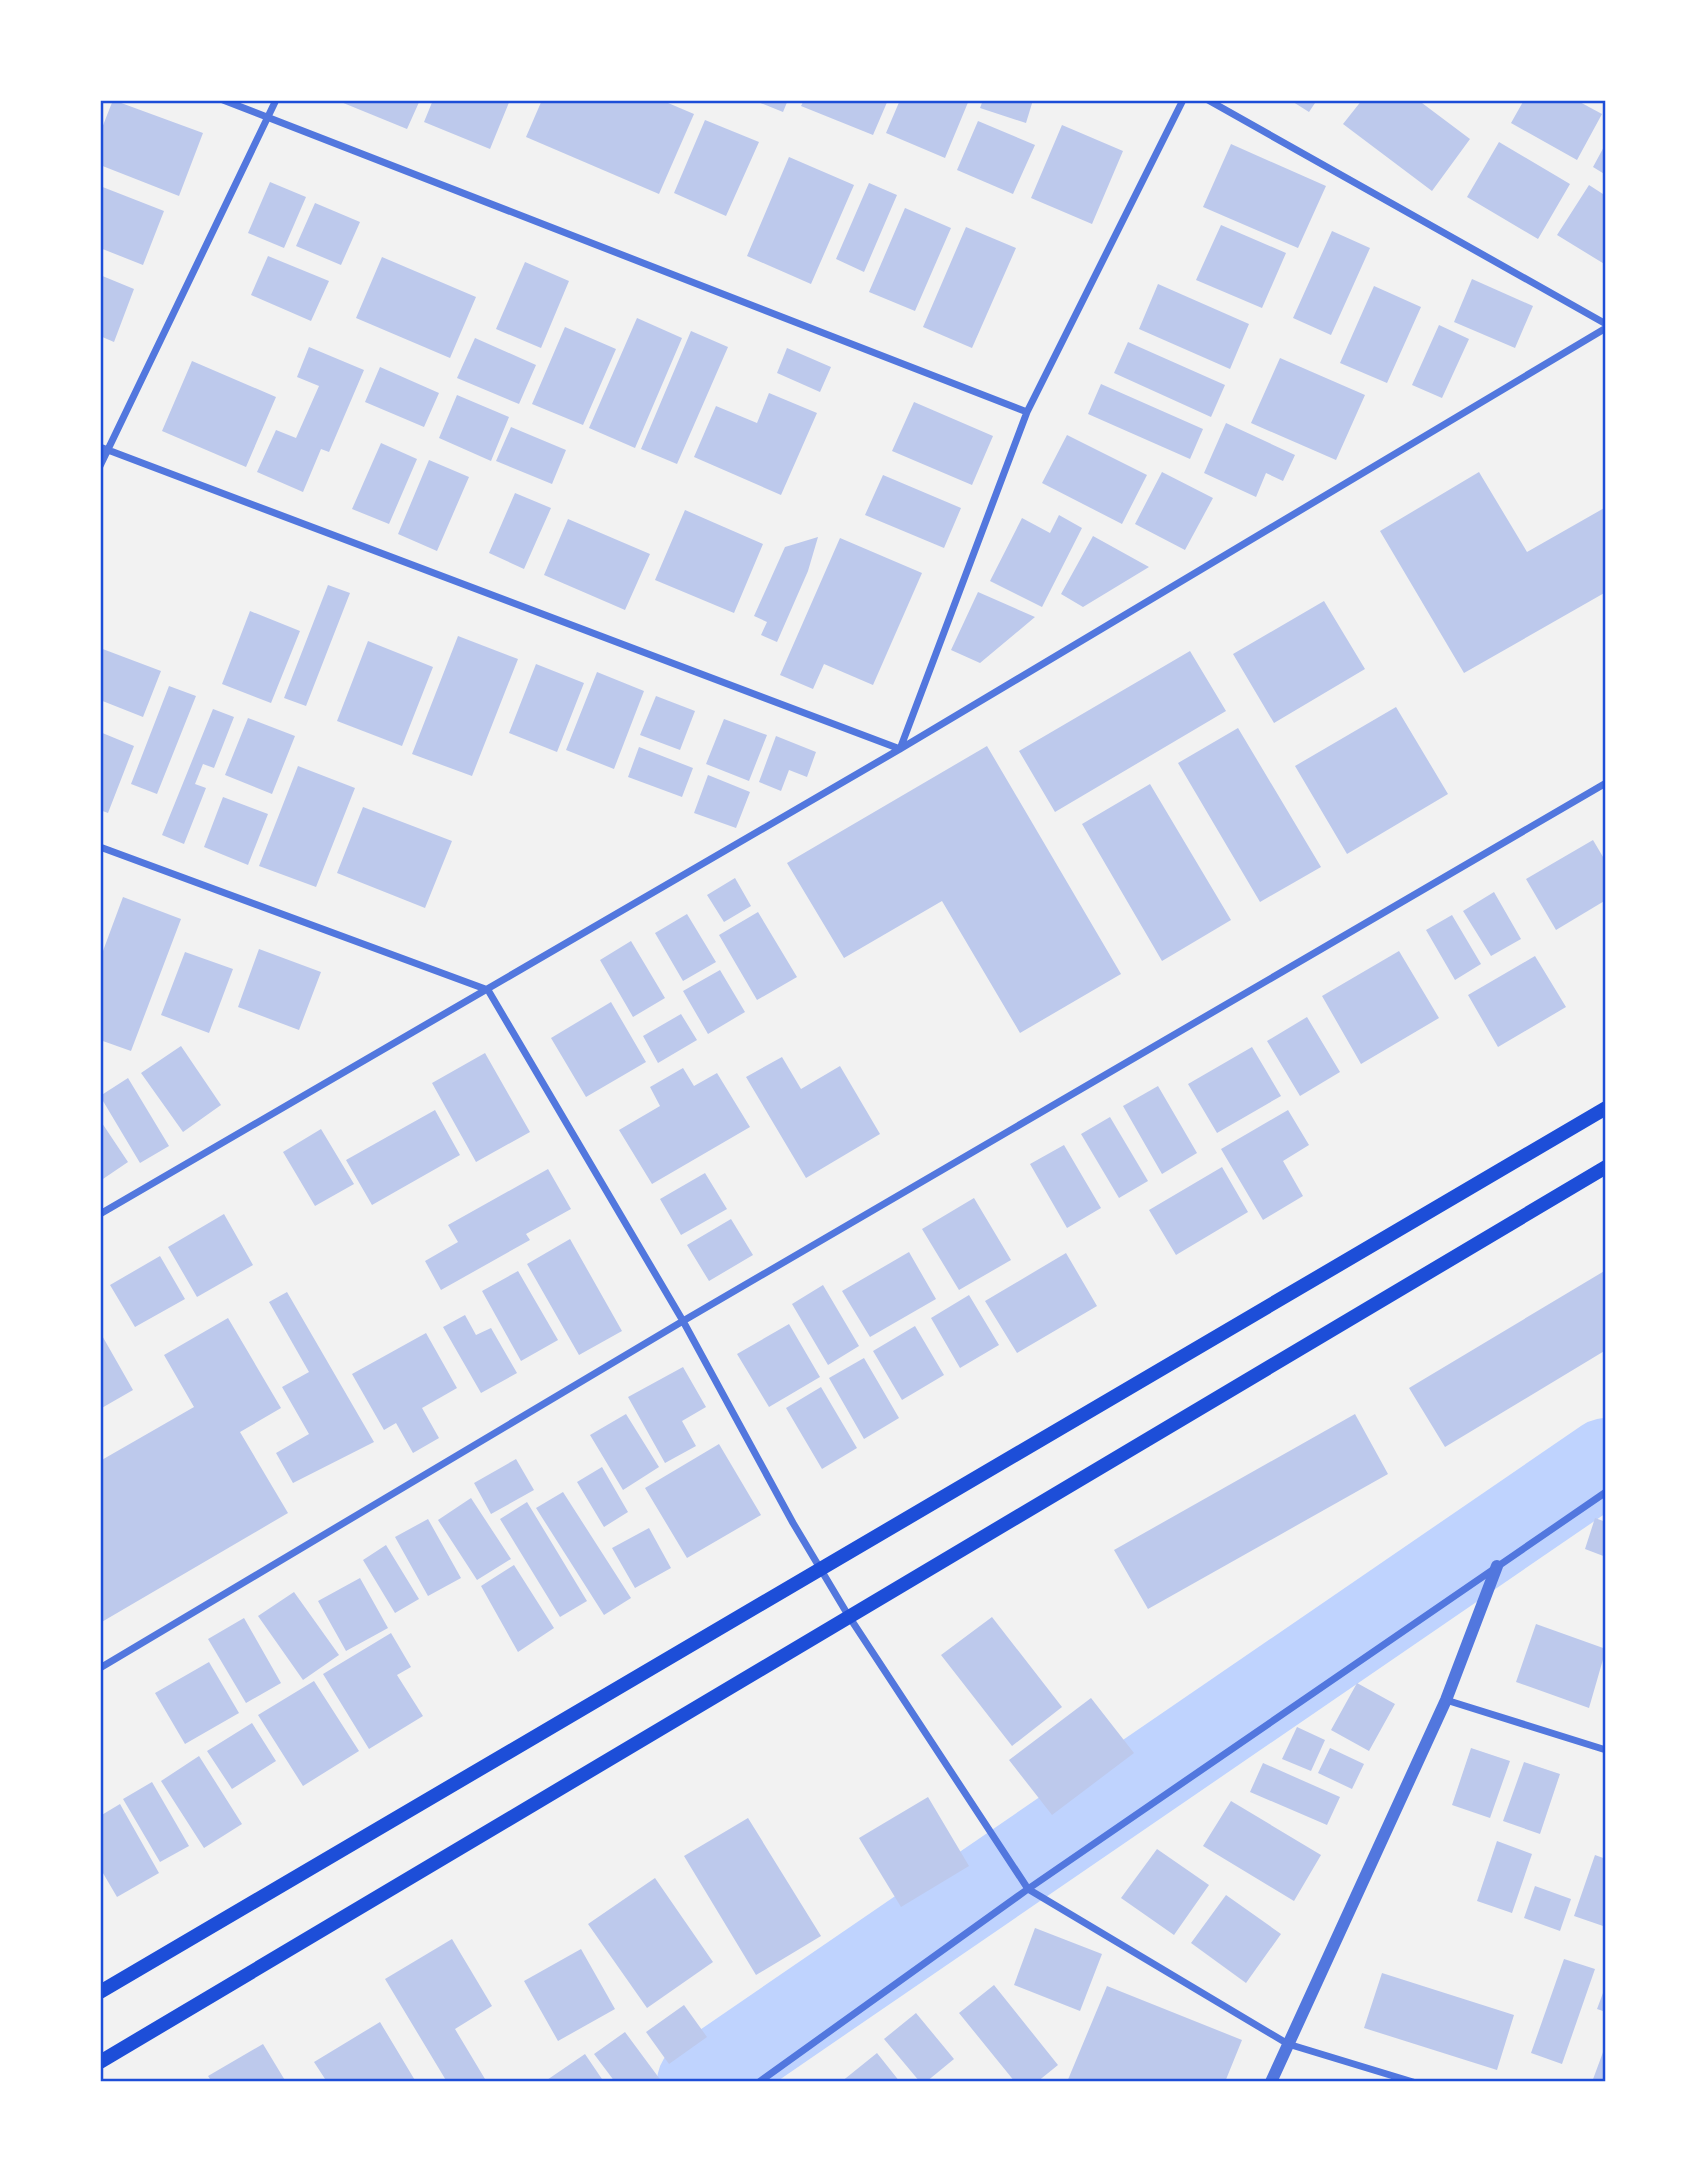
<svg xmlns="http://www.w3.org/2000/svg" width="1706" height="2182" font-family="Jost,sans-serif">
<rect width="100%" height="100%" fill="#f2f2f2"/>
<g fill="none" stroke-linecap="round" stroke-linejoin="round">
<!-- river -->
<path stroke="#bfd3fe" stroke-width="86" d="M700,2082L1606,1461"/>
</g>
<!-- building -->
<path fill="#bdc9ec" d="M113,100L203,133L179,196L100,165V133Z
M336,100H420L407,129Z
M433,100H510L490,149L424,122Z
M542,100H661L694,114L659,194L526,137Z
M753,100H788L783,112Z
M804,100H888L873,135L801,106Z
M900,100H969L945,158L886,133Z
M983,100H1033L1026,123L980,108Z
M1290,100H1317L1309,112Z
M1362,100H1418L1470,139L1432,191L1343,124Z
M1524,100H1576L1602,114L1577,160L1511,123Z
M705,120L759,142L726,216L674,193Z
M978,121L1035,145L1013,194L957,170Z
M1062,125L1123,151L1092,224L1031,198Z
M1499,142L1570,184L1538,239L1467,197Z
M1606,143V175L1593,167Z
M1231,144L1326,186L1298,248L1203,207Z
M789,157L854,185L811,284L747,256Z
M270,182L306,197L284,248L248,233Z
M869,183L897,195L864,272L836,259Z
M1589,185L1606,196V265L1557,235Z
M100,186L164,211L143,265L100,248Z
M315,203L360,222L341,265L296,246Z
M905,208L951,228L915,311L869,292Z
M1221,225L1286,253L1262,308L1196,280Z
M966,227L1016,248L972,348L923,327Z
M1332,231L1370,248L1331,335L1293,318Z
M268,256L329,281L311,321L251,295Z
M382,257L476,297L450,358L356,318Z
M525,262L569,281L541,348L496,329Z
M100,275L134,289L114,342L100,336Z
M1472,279L1533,306L1515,348L1454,322Z
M1158,284L1249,324L1230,369L1139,329Z
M1374,286L1421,307L1387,383L1340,363Z
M637,318L682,338L635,448L589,428Z
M1439,325L1469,339L1442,398L1412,385Z
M565,327L616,349L583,425L532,404Z
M691,331L728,347L677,464L641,449Z
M475,338L536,365L519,404L457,378Z
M1128,342L1225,385L1211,417L1114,373Z
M309,347L364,370L329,452L321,449L303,492L257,472L276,430L296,438L319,386L297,377Z
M787,348L831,367L820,392L777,373Z
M1280,358L1365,395L1336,460L1251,423Z
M192,361L276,397L246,467L162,431Z
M380,367L439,393L424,427L365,402Z
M1101,384L1203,429L1190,459L1088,414Z
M769,393L817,413L781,495L694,457L716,406L757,423Z
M457,395L509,417L491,461L439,438Z
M914,402L993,436L972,485L892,451Z
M1226,423L1295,455L1283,481L1266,473L1256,497L1204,473Z
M511,427L566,450L552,484L496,461Z
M1067,435L1147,475L1122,524L1042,483Z
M381,443L417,459L389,524L352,509Z
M429,460L469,477L437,551L398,534Z
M1162,472L1213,498L1185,550L1135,524Z
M1479,472L1527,552L1606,507V592L1464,673L1380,531Z
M883,475L961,508L944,548L865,515Z
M515,493L551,508L524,569L489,553Z
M685,510L763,544L734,613L655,580Z
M1059,515L1082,528L1042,607L990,581L1022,518L1050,533Z
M568,519L650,554L625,610L544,575Z
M1093,536L1149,567L1083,607L1061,594Z
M818,537L808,571L777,642L761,635L767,622L754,616L785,547Z
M840,538L922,573L873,685L824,664L813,689L780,675Z
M328,585L350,593L306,706L284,698Z
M978,592L1035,617L980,663L951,650Z
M1324,601L1365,669L1274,723L1233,654Z
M250,611L300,631L271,703L222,684Z
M458,636L518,659L472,776L412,754Z
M368,641L433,667L402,746L337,721Z
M100,648L161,671L143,717L100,700Z
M1190,651L1226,711L1055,812L1019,751Z
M536,664L584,683L557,752L509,733Z
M597,672L644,691L614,769L566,750Z
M169,686L196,696L157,794L131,784Z
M656,696L695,711L680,750L640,735Z
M1396,707L1448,794L1347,854L1295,766Z
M213,709L234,717L214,768L203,764L195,784L206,788L184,844L162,835Z
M248,718L295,736L272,794L225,775Z
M724,719L767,735L749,781L706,764Z
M1238,728L1321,867L1260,902L1178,763Z
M100,732L134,746L108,813L100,810Z
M776,736L816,752L807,777L789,770L781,791L759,782Z
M987,746L1121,974L1020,1033L942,901L844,958L787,863Z
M639,747L693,768L682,797L628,777Z
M298,766L355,788L316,887L259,866Z
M708,775L750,792L736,828L694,813Z
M1150,784L1231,920L1162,961L1082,824Z
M223,797L268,814L248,865L204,847Z
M363,807L452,841L425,908L337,873Z
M1593,840L1606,862V900L1556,930L1526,879Z
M735,878L751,906L724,922L707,895Z
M1494,892L1521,939L1491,956L1463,911Z
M123,897L181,919L131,1051L100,1040V959Z
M758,912L797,977L757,1000L719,935Z
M687,914L716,962L683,981L655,933Z
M1452,915L1481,964L1455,980L1426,930Z
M631,941L665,998L633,1017L600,960Z
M259,949L321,972L299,1030L238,1007Z
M1399,951L1439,1018L1361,1064L1322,996Z
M185,952L233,969L209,1033L161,1015Z
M1535,956L1566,1007L1498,1047L1468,995Z
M720,970L745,1012L708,1034L683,991Z
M611,1002L646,1062L586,1097L551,1038Z
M681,1014L697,1040L658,1063L643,1036Z
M1307,1017L1340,1072L1300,1096L1267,1041Z
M181,1046L221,1105L183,1132L141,1073Z
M1252,1047L1281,1096L1217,1133L1188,1084Z
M485,1053L530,1132L476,1162L432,1083Z
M782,1057L801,1089L840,1066L880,1134L806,1178L746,1077Z
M683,1068L694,1086L717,1073L750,1127L652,1184L619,1130L660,1106L650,1087Z
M128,1078L169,1146L140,1163L100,1096Z
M1158,1086L1197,1153L1162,1174L1123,1106Z
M435,1110L460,1155L372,1205L346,1160Z
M1288,1110L1309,1145L1283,1161L1303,1196L1263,1220L1221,1149Z
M1110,1117L1148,1181L1119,1198L1081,1134Z
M100,1120L128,1162L100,1181Z
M321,1129L354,1184L315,1206L283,1152Z
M1064,1145L1101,1208L1067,1228L1030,1164Z
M1222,1167L1248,1212L1176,1255L1149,1210Z
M548,1169L571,1209L526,1234L530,1240L441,1290L425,1261L458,1242L448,1225Z
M705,1173L727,1209L681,1235L660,1199Z
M974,1198L1011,1260L959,1290L922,1229Z
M224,1214L253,1265L197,1297L168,1247Z
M731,1219L753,1255L709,1281L687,1245Z
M570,1239L622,1331L579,1355L527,1264Z
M909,1252L936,1299L870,1337L842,1291Z
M1066,1253L1097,1306L1017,1353L985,1301Z
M160,1256L185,1299L135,1327L110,1285Z
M1606,1270V1350L1445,1447L1409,1388Z
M518,1271L558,1340L521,1361L482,1291Z
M823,1285L859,1346L828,1365L792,1304Z
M287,1292L374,1442L293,1483L276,1453L309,1434L282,1387L309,1372L269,1302Z
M969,1295L999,1345L960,1368L931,1318Z
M465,1315L476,1335L491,1328L517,1373L481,1393L443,1327Z
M228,1318L281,1408L240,1432L288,1513L100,1623V1461L194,1407L164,1355Z
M789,1324L820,1377L769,1407L737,1354Z
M915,1326L944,1375L902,1400L873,1351Z
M100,1332L133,1390L100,1409Z
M426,1333L457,1388L422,1408L439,1438L413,1453L396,1423L384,1430L352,1374Z
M864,1358L899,1418L864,1439L829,1378Z
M683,1367L706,1407L682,1421L696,1446L665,1463L628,1397Z
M821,1387L857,1448L822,1469L786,1408Z
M626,1414L659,1467L623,1490L590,1435Z
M1355,1414L1388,1474L1148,1609L1114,1550Z
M719,1444L761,1515L687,1558L645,1488Z
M516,1459L534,1490L491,1514L474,1483Z
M602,1467L628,1512L604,1527L577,1482Z
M563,1492L631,1598L604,1615L536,1508Z
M471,1498L511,1559L477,1580L438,1520Z
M527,1502L587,1601L560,1617L500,1519Z
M1595,1518L1606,1522V1557L1585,1549Z
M428,1519L461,1578L428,1596L395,1537Z
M649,1528L671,1568L635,1588L612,1548Z
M386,1545L419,1599L395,1613L363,1560Z
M514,1565L554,1628L518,1652L481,1586Z
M360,1578L388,1628L346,1651L318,1601Z
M294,1592L339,1655L303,1680L258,1616Z
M992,1617L1062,1707L1012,1746L941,1655Z
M244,1618L281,1683L246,1703L208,1639Z
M1536,1624L1606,1649L1589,1708L1516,1682Z
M391,1633L411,1667L397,1675L423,1716L369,1749L323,1674Z
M209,1662L239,1713L185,1744L155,1693Z
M314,1681L359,1751L303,1786L258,1715Z
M1357,1683L1395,1704L1369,1751L1331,1730Z
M1091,1698L1134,1753L1052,1815L1009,1760Z
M252,1723L276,1761L232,1789L207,1751Z
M1297,1727L1325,1740L1311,1771L1282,1759Z
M1330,1748L1364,1764L1352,1789L1318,1773Z
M1471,1748L1510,1761L1490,1818L1452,1805Z
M199,1756L242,1824L204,1848L161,1781Z
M1524,1762L1560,1774L1540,1834L1503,1821Z
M1263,1763L1340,1797L1327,1825L1250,1792Z
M152,1782L189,1846L160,1862L123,1799Z
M928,1797L969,1866L901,1907L859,1838Z
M1231,1801L1321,1855L1294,1901L1203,1846Z
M120,1804L159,1873L117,1897L100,1868V1816Z
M748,1818L821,1936L756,1975L684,1856Z
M1497,1841L1532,1854L1512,1913L1477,1901Z
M1157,1849L1209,1885L1174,1935L1121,1898Z
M1595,1855L1606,1859V1927L1574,1916Z
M655,1878L713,1962L647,2008L588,1924Z
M1535,1886L1571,1899L1560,1931L1524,1918Z
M1226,1895L1281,1934L1246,1983L1191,1943Z
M1035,1928L1102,1954L1080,2011L1014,1985Z
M452,1939L492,2006L455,2029L485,2079L479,2082H447L385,1979Z
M581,1949L615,2009L558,2041L524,1981Z
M1564,1959L1595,1969L1562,2064L1531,2053Z
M1382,1973L1514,2015L1497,2070L1364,2028Z
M994,1985L1058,2065L1037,2082H1015L959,2013Z
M1606,1985V2012L1597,2009Z
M1107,1986L1242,2040L1225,2082H1067Z
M684,2005L707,2037L669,2064L646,2032Z
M916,2013L954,2059L926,2082H920L884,2039Z
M380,2022L416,2082H327L314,2062Z
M625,2032L662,2082H615L594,2054Z
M263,2044L286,2082H212L208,2076Z
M1606,2044V2082H1592Z
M877,2053L900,2082H841Z
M585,2054L604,2082H544Z"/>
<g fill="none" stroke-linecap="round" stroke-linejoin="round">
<!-- minor -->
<path stroke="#5277de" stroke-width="7" d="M223,100L1027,412
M1208,100L1606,324
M100,447L900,749L1027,412L1183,100
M100,466L276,100
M100,847L488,990L683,1321L793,1523L848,1615L1028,1889L1288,2044L1413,2082
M100,1214L900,749L1606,328
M100,1668L683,1321L1606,783
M1446,1700L1606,1750
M759,2082L1028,1889L1606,1492"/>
<!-- tertiary -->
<path stroke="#5277de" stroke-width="12" d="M1271,2082L1446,1700L1497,1566"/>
<!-- secondary -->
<path stroke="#1d4ed8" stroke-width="14" d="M100,1992L1606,1108
M100,2062L1606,1167"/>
</g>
<!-- border -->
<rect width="1706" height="2182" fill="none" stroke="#ffffff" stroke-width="203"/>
<rect x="102" y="102" width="1502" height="1978" fill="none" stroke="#1d4ed8" stroke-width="2.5"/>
</svg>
